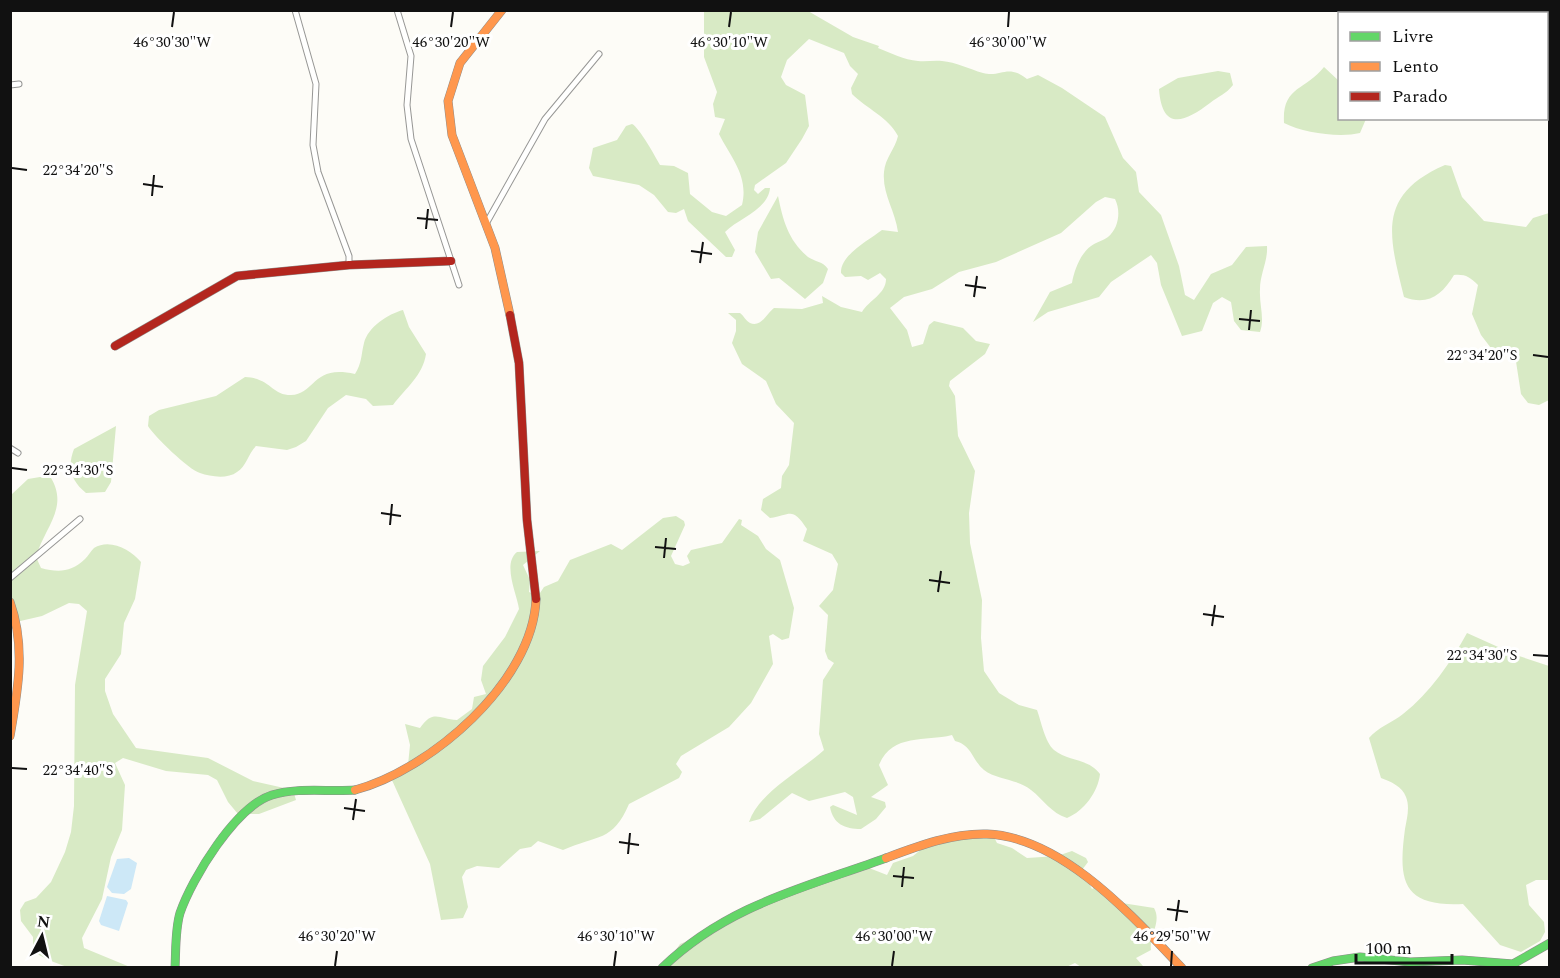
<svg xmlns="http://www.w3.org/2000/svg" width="1560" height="978" font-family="Spectral,serif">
<rect width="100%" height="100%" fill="#fdfcf7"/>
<!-- forest -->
<path fill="#d8eac5" d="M704,11H808L853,37L879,46L878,48C891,53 904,60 918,61C926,62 934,60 942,61C956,62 969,69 983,73C1001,78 1007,63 1027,79L1038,75L1062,88L1105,117L1123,158L1136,172L1139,192L1161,215L1179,266L1185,295L1194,300L1211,274L1232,265L1246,247L1267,246C1268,261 1260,274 1260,289C1259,305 1265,318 1260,332L1241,330L1234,321L1231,302L1222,297L1213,303L1202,331L1182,336L1161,285L1157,263L1151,255L1111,282L1099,297L1048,312L1033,322L1050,292L1072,283C1074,271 1080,254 1091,246C1096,242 1103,241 1108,237C1119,228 1121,211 1115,199L1105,197L1096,202L1061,233L996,262L959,272L932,289L904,297L890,308L907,330L912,347L923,344L929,325L934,321L963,328L976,341L990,344L985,354L950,381L949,386L955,396L958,436L975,471L969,513L970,543L982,600L981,638L984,671L999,693L1019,705L1037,710C1041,721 1045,742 1054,750C1069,762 1088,758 1100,774C1098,792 1084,811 1067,818C1051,813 1044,800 1031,790C1018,779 997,780 984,770C972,760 972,745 955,741L952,735C925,742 892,733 879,765L888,785L871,797L885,802L886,807L876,819L861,829C845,829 833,824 830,807L833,805L857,815L853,797L845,792L809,801L792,793L760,819L749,822C759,792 801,771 824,750L819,734L823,680L834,663L828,659L825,651L828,615L819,606L833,590L838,564L832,554L803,541L807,529C792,506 791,515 770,518L761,510L763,499L781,488L782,476L789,465L794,423L776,404L766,381L742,364L732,343L736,331V320L728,313H740C744,316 746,321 750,323C761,328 767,313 774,308L802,309L823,303L822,296L841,307L862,312C869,300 886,294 886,279L880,273L868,280L861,276L845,277L841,273C840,255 869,240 882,230L898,232C895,210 882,194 884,172C885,158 895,149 898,136C888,117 867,109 852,94L851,88L858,74L850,66L844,53L809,39L787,60L781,77L786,85L805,95L809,126L802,139L786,163L755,185L754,190L758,194L765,188H770C768,210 739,218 725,232L735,250L732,257H726L688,221L684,209L676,213L668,212L654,195L639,185L593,176L589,168L593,148L617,140L626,126L632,124C639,127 655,156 660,165L674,166L688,173L690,194L712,212L726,216L742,205C749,176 731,158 719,134L725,119L715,117L713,104L717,92L704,57Z
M1324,67L1339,81L1340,118L1366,119L1360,133C1340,138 1303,133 1284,123C1282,86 1305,91 1324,67Z
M1218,71L1230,73L1233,85C1226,94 1219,96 1210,103C1185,122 1162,132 1159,89L1178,78Z
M1445,165L1451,166L1462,197L1484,221L1526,227L1533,218L1549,213V400L1539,405L1528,403L1521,394L1515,355L1494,352L1481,335L1472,314L1478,285C1470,277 1465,274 1454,275C1442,295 1428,306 1404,297C1389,236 1376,195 1445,165Z
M778,196C783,220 788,240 808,257C815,262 823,261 828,269L823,283L805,299L779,278L771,279L755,252L758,232Z
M403,310L409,327L426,354C423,375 406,388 393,405L373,406L366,399L346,395L328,408L306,441L296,447L287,450L256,446C248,454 246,467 237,472C228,479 211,477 200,473C189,470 154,436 148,426L149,416L159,410L216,396L245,377C271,378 271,395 291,395C316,394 312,364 355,374C362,363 361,355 364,343C368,327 388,314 403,310Z
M116,426L111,482L105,492L86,493C71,481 67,467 74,449Z
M40,477L51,478C69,508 44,528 36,557L41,568C59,573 71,572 85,559C88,556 91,551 94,548C110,538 131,550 141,562L135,599L124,623L121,654L105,679V691L113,714L136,748L208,758L253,781L293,790L296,800L259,814H238L228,802L217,780L208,775L166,771L123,758L115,763L125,785L122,830L111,857L102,899L82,938L84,948L130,967H67L51,961L39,955L33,947V937L21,921L20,910L25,902L36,898L51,882L65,852L71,832L74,806L75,685L87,611L79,604L69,603L42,616L16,622L11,631V495L28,479Z
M676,516L684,521L685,525L671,556L675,564L683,566L690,563L687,556L691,550L722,543L739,519L742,520L741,525L758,536L766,549L780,560L794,608L789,638L782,640L773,634L769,636L773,664L751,703L729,727L681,756L676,764L682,772L679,778L629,804C613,842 597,835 563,850L538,841L531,847L520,849L499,868L477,866L466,870L462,877L468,907L463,918L441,920L430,864L391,778L408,765L410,745L405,724L420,728C433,709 439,719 457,720L472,709L474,697L486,694L481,680L483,666L505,637L519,609C517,594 502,564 517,552L540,551L523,565L530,580L529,592L538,596L544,587L558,581L570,560L611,544L622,550L663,518Z
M1467,633L1516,655L1549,666V880H1536L1526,885L1529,905L1544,922L1545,932L1540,941L1521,952L1500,945L1463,904C1402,907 1398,881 1405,829C1407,818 1410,807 1406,797C1402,786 1391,782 1381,778L1369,738C1377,728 1393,722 1403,714C1430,693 1451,662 1467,633Z
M992,833L997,843L1012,848L1027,858L1057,856L1072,851L1086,858L1088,862L1082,870L1092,889L1099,885L1122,903L1154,908C1162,922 1149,935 1151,950L1136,958L1143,966L1081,967L1075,963L1064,968H663L680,944L728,924L744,912L753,911L760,901L864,866L887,875L893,863L913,856L923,848L956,838H972Z"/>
<!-- water -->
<path fill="#cde8f7" d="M129,858L137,863L131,889L124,894L112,893L107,887L117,859Z
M107,896L126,900L128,903L119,931L101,925L99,921Z"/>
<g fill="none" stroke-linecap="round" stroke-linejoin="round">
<defs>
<path id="street" d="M295,10L316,84L313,145L318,172L349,256V265
M397,10L411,56L407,105L411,139L459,285
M10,85L19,84
M487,222L545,119L599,54
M10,448L18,453
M10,578L80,519"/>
<path id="fast" d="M175,968C176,950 175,930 180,913C192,878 236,806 272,795C298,787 328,792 355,790
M662,968C727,905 804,888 886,858
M1312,968L1333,961L1360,957L1410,962L1462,960L1513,964L1550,943"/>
<path id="slow" d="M502,10L460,63L448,101L452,135L495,248L510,315
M10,602C26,647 18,690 10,736
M355,790C430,770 533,682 536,599
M886,858C918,846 952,833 987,834C1063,837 1133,917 1182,968"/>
<path id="jam" d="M510,315L519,363L527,520L536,599
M115,346L237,276L349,265L451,261"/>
</defs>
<!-- street casing -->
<use href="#street" stroke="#979795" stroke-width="7"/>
<!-- fast casing -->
<use href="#fast" stroke="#8e8d8b" stroke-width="9"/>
<!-- slow casing -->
<use href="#slow" stroke="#8e8d8b" stroke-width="9"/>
<!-- jam casing -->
<use href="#jam" stroke="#8e8d8b" stroke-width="9"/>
<!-- street -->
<use href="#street" stroke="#fffffe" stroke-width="5"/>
<!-- fast -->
<use href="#fast" stroke="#63d668" stroke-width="8"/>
<!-- slow -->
<use href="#slow" stroke="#ff974d" stroke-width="8"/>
<!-- jam -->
<use href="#jam" stroke="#b3261e" stroke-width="8"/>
</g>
<!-- ticks -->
<path fill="none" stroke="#111" stroke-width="2" d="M172,27L174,12M451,27L453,12M729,27L731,12M1008,27L1009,12M12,168L27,170M143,184L163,187M152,196L154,175M417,218L438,220M426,229L428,209M691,251L712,254M700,263L703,242M965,285L986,288M974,297L977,276M1239,319L1260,321M1249,330L1251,310M1533,355L1548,357M12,468L27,470M381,513L401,516M390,525L392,504M655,547L676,549M664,558L666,538M929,580L950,583M938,592L941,571M1203,614L1224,617M1212,626L1215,605M1533,655L1548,656M12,768L27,769M344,808L365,811M353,820L356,799M619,842L639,845M628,854L630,833M893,876L914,878M902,887L904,867M1167,909L1188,912M1176,921L1179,900M335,966L337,951M614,966L616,951M892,966L894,951M1171,966L1172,951"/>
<g font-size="15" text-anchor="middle" fill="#111" stroke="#fff" stroke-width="6" stroke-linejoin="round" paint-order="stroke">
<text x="172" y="47">46°30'30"W</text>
<text x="451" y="47">46°30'20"W</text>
<text x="729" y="47">46°30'10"W</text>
<text x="1008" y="47">46°30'00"W</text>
<text x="78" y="175">22°34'20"S</text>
<text x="1482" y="360">22°34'20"S</text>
<text x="78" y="475">22°34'30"S</text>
<text x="1482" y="660">22°34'30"S</text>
<text x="78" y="775">22°34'40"S</text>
<text x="337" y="941">46°30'20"W</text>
<text x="616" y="941">46°30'10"W</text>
<text x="894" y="941">46°30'00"W</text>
<text x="1172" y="941">46°29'50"W</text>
</g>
<!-- border -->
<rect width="1560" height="978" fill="none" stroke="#111111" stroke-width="24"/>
<!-- legend -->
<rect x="1338" y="12" width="210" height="108" fill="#ffffff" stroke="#a0a0a0" stroke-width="1.5"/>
<rect x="1350" y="32" width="30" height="9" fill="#63d668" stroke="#a0a0a0" stroke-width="1.5"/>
<text x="1392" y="42" font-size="18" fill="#111111">Livre</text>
<rect x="1350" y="62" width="30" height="9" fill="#ff974d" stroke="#a0a0a0" stroke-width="1.5"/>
<text x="1392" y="72" font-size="18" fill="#111111">Lento</text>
<rect x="1350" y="92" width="30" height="9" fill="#b3261e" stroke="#a0a0a0" stroke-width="1.5"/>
<text x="1392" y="102" font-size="18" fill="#111111">Parado</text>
<!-- north arrow -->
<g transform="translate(42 936) rotate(7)" stroke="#ffffff" stroke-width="4.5" paint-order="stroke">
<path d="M0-4.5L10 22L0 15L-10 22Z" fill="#111111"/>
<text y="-9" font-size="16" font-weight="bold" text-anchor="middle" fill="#111111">N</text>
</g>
<!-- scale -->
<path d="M1356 954v9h96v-9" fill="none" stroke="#111111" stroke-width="3"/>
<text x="1365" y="954" font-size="18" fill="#111111" stroke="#ffffff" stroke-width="4.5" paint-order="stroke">100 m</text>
</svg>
